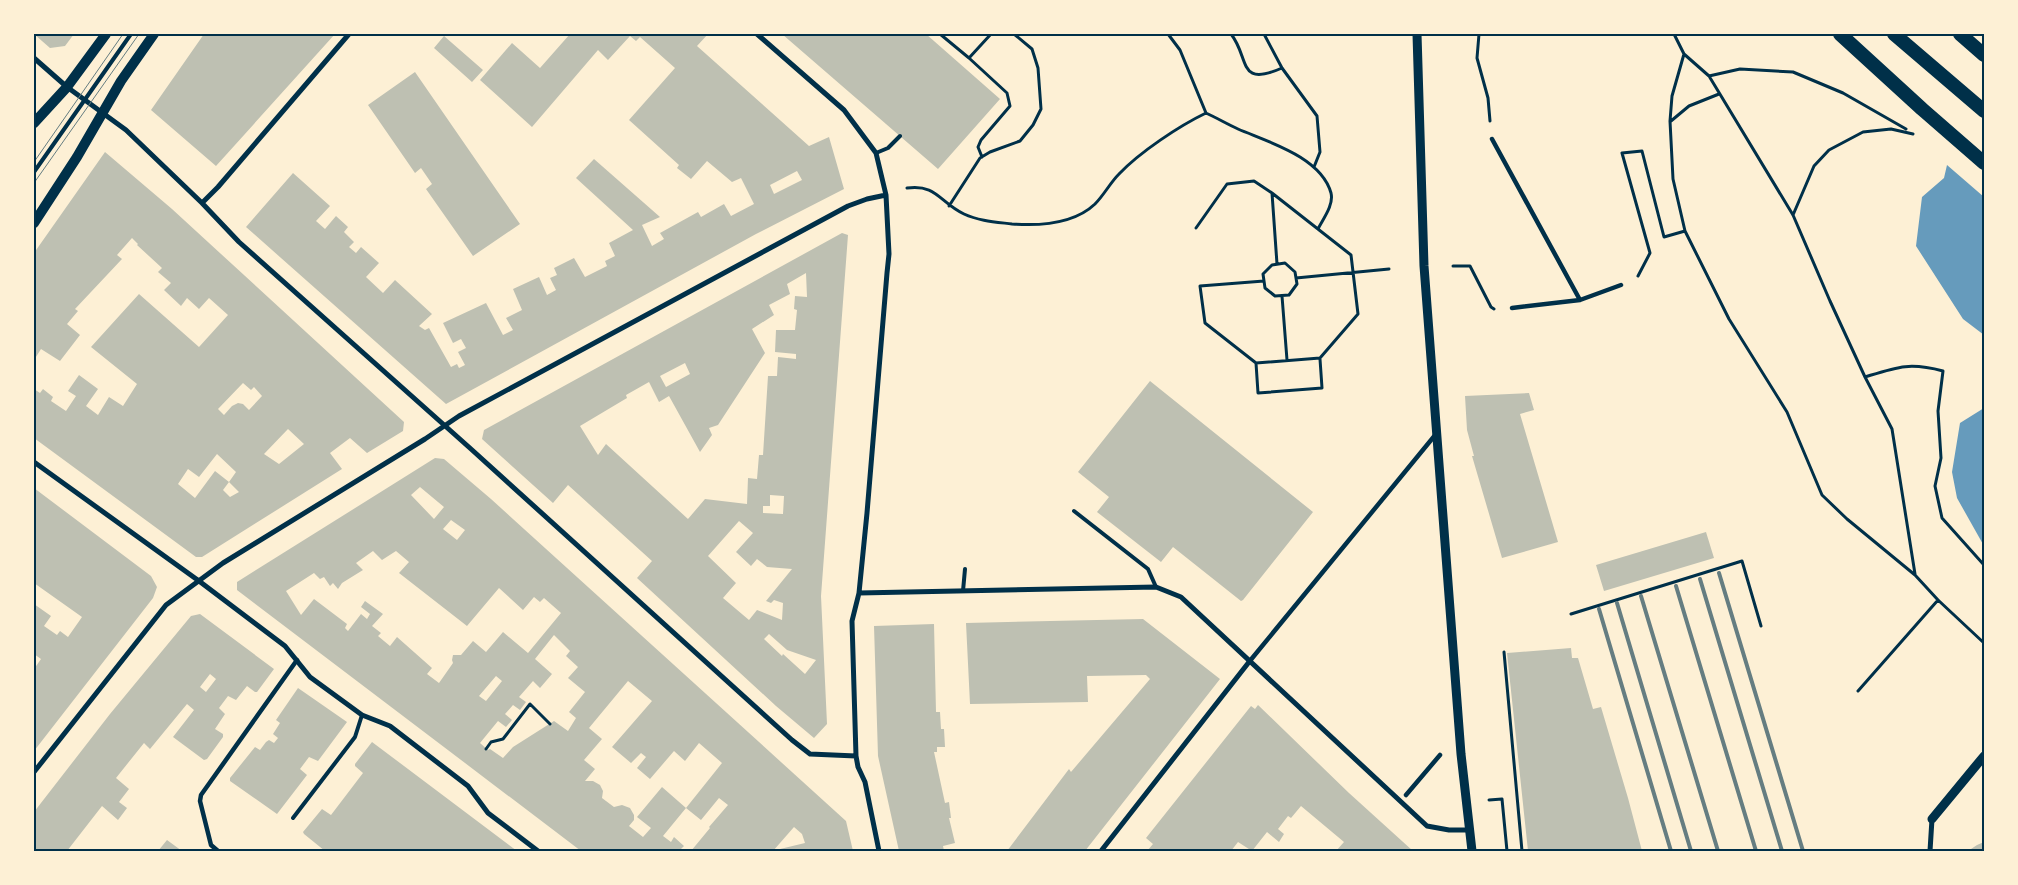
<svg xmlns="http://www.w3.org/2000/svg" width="2018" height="885" font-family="Cabin,sans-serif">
<rect width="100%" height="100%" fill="#fdf0d5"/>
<!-- water -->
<path fill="#669bbc" d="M1947,165L1984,197V335L1963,319L1916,246L1922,197L1944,178Z
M1984,408V546L1957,498L1952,472L1960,423Z"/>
<!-- building -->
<path fill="#bec0b2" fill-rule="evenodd" d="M34,34H74L65,46L50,48Z
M204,34H335L216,166L151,110Z
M570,34H708L697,46L809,146L829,137L844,189L756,234L446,404L246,227L293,173L330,206L316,221L325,229L336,216L348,227L344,232L354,242L349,247L356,253L361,247L379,263L366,277L383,293L395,280L432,314L419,326L425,330L429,328L451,367L457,364L459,368L465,365L458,352L466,348L461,339L453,343L443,323L486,303L503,335L513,330L506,318L522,310L513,289L539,277L547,295L556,290L550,278L557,275L554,268L574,258L585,277L607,266L605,261L615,256L609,243L633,230L576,178L594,159L660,217L642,225L652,246L664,239L660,233L698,212L701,217L724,204L731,216L754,204L741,178L732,182L707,161L691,179L677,168L679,165L629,120L675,68L640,37L636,41L630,36L608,60L598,50L532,127L480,80L512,43L540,68ZM797,171L802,180L774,194L770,185Z
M782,34H926L1000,99L938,169Z
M444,36L483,70L472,82L434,48Z
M415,72L520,224L473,256L426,189L432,184L421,168L415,173L368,105Z
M105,152L172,209L404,422L403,431L367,453L350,438L330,453L342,469L202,557H196L34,438V389L40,393L43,389L53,397L51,401L66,411L76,396L68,391L79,375L98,389L86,406L98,415L109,397L123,406L137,384L91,347L139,294L199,347L228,315L209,298L199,309L187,298L181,306L164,290L171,283L158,272L162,268L137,245L138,244L132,238L117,255L122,259L75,309L78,311L67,324L80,335L60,361L41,349L34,360V253ZM243,383L251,390L254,387L262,396L249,410L243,404L238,403L232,406L224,415L218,409ZM288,429L304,444L279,464L264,454ZM217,454L236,472L229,482L239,492L230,497L223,490L229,482L215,471L195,498L178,484L188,469L199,477Z
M842,233L848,235L821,596L827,724L814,738L776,706L637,578L652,561L568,485L553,503L482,439L484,430ZM806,273L807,297L795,296L794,309L797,310L795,330H776L775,352L796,354V359L778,357L777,376H768L763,455H759L757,479L748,478L747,504L705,499L688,519L606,444L598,455L580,426L627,398L626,395L649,382L659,402L669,396L700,452L712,435L709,428L718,425L765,353L752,329L774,315L769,305L790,294L787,284ZM685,363L690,374L666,387L660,376ZM770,495L784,496L783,514L763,513V506H770ZM739,521L753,533L736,552L751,566L757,559L767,567L792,569L766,601L771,603L774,600L783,603L782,620L757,610L749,620L723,598L736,583L708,556ZM769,634L787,650L816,660L805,674L783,654L782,656L764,639Z
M1150,381L1313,512L1243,600L1241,601L1173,547L1161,562L1097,512L1109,497L1078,472Z
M1529,393L1534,410L1520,414L1558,542L1502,558L1472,456H1474L1467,430L1465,396Z
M435,458L444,459L491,499L846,821L853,851H781L780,849L805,843L802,834L794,827L773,851H737L734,849L731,851H691L710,828L709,827L728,805L719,798L701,820L686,808L722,763L699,743L685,761L674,751L650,779L637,768L646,757L641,753L631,763L612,747L652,701L628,681L589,728L602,739L584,760L595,769L585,781H593L600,785L603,791L602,798L614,807L622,805L630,808L634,815V820L629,826L643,837L651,828L637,817L662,787L686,808L663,836L671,842L674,837L684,846L680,850L682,851H581L237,590V582ZM420,487L444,507L434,519L411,495ZM451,520L465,530L457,540L443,529ZM373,551L382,560L396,551L409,562L399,573L467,626L499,588L523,610L534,597L540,602L544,598L561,613L528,653L503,632L486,652L473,641L461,655H453L452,660L453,663L439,683L427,674L432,668L397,637L390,646L378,636L381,633L372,626L383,614L365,601L361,607L370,614L367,619L361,614L348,631L345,628L347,624L314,599L301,615L286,591L314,573L320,579L324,577L330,586L333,583L338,589L342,583L363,570L356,563ZM554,635L570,651L566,656L578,667L568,678L585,692L569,712L576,718L568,731L554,721L513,747L503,758L490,749L488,750L480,743L498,721L506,727L512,720L505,714L513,705L520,710L526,702L519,697L533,681L540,688L552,674L535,659ZM496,676L502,681L486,701L479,696Z
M34,488L151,576L157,587L153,598L34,751V669L41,659L34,654V604L51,616L44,626L57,635L60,631L68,637L82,617L34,583V542L36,539L34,537Z
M1706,532L1714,558L1604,591L1596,565Z
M200,614L274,669L257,692H255L247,686L236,700L228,696L219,708L225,714L215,729L223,734V737L207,759L204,760L173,737L194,710L187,704L150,749L144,743L116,778L129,789L119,802L127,808L118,820L102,806L67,851H34V812L110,714L191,616ZM210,674L216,679L206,692L200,687Z
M1143,619L1220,679L1085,851H1007L1069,769L1071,772L1150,679L1146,675L1087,676L1088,702L970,704L966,623Z
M934,624L936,712H940L941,729H944L945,747H937V752H934L945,803L949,802L951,818H949L955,843L943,846L944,851H899L878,756L874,626Z
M1571,648L1572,658H1578L1593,709L1601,707L1628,798L1642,851H1528L1507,653Z
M298,688L347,722L318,761L309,757L300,769L307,775L277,814L230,781V778L255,747L260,750L266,742L269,740L274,743L278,738L273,734L280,723L276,720Z
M1258,705L1349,793L1413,851H1336L1344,842L1301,806L1291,818L1288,816L1278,829L1284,834L1279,842L1267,832L1252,851L1238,842L1231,851H1147L1153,844L1146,838L1251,706L1255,709Z
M372,742L404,766L517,851H325L304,834L303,832L322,809L331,815L363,773L355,766V764Z
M167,840L182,851H158Z
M1984,842V851H1968L1977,845Z"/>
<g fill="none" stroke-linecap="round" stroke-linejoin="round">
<!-- path -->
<path stroke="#003049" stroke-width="3" d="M940,34L969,58L991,34
M1168,34L1180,50L1206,113C1217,118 1227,124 1238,129C1268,142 1321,157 1331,193C1334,205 1323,219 1318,229
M1231,34C1250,58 1237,88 1282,68
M1264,34L1282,68L1317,116L1320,152L1314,167
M1479,34L1477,58L1488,98L1490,121
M1674,34L1684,54L1709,76L1793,215L1830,301L1865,377L1892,429L1915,574
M1684,54L1672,96L1670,121L1673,179L1685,231L1729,319L1787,412L1822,495L1847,519L1915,575L1938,600L1984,643
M969,58L1007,93L1010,106L981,140L978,147L982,157
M1709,76L1740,69L1793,72L1843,93L1906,129
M1671,121L1689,106L1719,94
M907,188C937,184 939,202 964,214C979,221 996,222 1012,224C1040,226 1074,224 1095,204C1104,195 1110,183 1119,174C1140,152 1179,126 1206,113
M949,206L980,158L990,152L1020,141L1033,125L1041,109L1038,68L1032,49L1014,34
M1793,215L1814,166L1829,150L1863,132L1891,129L1913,134
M1196,228L1227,184L1254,181L1272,193
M1453,266H1470L1491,307L1494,309
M1638,276L1650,253L1622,153L1642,151L1664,237L1685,231
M1296,278L1295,272L1285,263L1272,265L1263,274L1265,288L1275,296L1289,295L1297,284L1296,278L1389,269
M1264,281L1200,286L1205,323L1256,363L1320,358L1358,314L1351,255L1272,193L1277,264
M1282,296L1287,360
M1256,363L1258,393L1322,388L1320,359
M1865,377C1897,367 1909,362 1943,371L1938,411L1941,458L1935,486L1942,518L1984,565
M1571,614L1742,561L1761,626
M1504,652L1522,851H1517
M1858,691L1938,600
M486,749L491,742L503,739L530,704L550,724
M1489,800L1502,799L1507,851"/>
<!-- service -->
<path stroke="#003049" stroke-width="4" d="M876,153L888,148L900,136
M34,172L131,34
M1074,511L1148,569L1156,587
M963,591L965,569
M293,818L355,737L362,715"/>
<!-- pedestrian -->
<path stroke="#003049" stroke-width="4.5" d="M1492,139L1580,300
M1512,308L1580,300L1621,285
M1249,662L1436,434
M1406,795L1440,755
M218,851L211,845L200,801L201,795L297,660"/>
<!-- minor -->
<path stroke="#003049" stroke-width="5" d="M757,34L844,110L876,153L886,195L889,254L887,273L867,513L859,593L852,621L856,756L858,767L865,782L879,851
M34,58L67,87L126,130L202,203L239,242L471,449L792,740L810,754L856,756
M202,203L218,187L349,34
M34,462L199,581L285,646L310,677L362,715L390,726L468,786L488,813L538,851
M859,593L1156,587L1181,597L1427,826L1449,830H1469
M34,772L166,605L223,563L425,439L459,416L848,206L867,199L886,195
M1101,851L1249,662
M1930,851L1932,819"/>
<!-- tertiary -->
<path stroke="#003049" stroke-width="9" d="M1417,34L1424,266L1461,754L1472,851
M1932,819L1984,756"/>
<!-- secondary -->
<path stroke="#003049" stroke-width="10" d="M34,123L67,87L106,34
M34,223L77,157L121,81L154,34"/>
<!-- trunk -->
<path stroke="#003049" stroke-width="14" d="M1840,34L1922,109L1984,163
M1894,34L1984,111
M1960,34L1984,55"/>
<!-- tram -->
<path stroke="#657d81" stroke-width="1" d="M34,162L123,34
M34,183L139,34"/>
<!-- rail -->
<path stroke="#657d81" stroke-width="4" d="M1719,573L1803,851
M1700,579L1782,851
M1676,586L1756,851
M1641,596L1718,851
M1617,603L1691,851
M1599,609L1671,851"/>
</g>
<!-- border -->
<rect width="2018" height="885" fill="none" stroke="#fdf0d5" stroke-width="70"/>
<rect x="35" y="35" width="1948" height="815" fill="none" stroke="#003049" stroke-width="2"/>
</svg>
